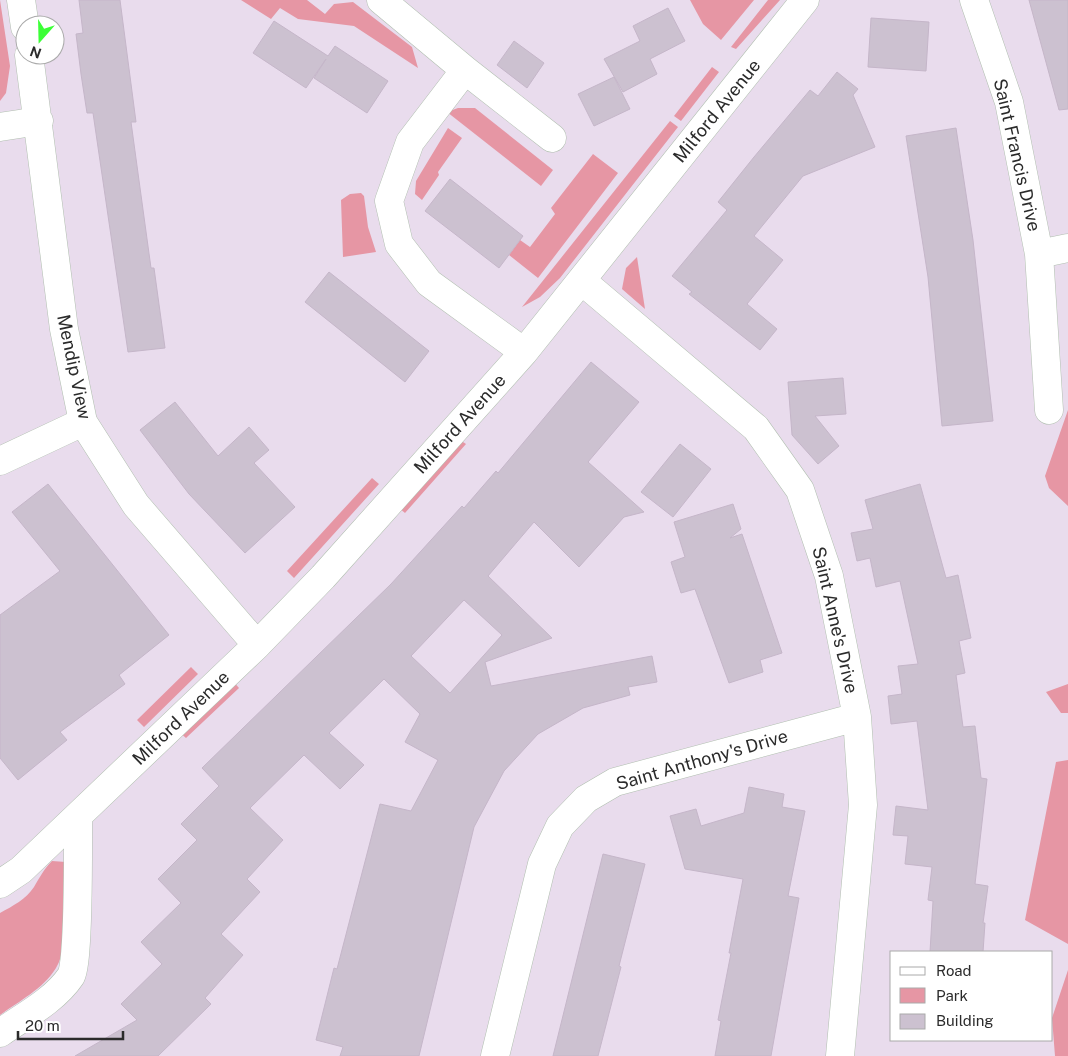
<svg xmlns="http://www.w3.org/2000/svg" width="1068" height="1056" font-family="'Public Sans',sans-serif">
<rect width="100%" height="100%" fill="#e9dced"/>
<!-- green -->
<path fill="#e696a4" d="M0,0L10,66L6,93L0,101Z
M241,0H307L325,14L334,4L353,2L412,47L418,68L354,26L298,19L280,8L271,19Z
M690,0H754L721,40L703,24Z
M768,0H780L736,49L731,47Z
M712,67L719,72L681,121L674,116Z
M458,108H475L553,170L541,186L447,112Z
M670,121L678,127L560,278L540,297L522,307Z
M448,128L462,138L438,172L439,175L422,200L415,194L416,181Z
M593,154L618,173L538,278L509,255L520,240L530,247L555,214L551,208Z
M361,193L364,196L368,227L376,252L343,257L341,200L350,194Z
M637,257L645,309L622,289L626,268Z
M1068,410V506L1049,488L1045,476Z
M460,440L466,444L405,513L399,508Z
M372,478L379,484L294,578L287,571Z
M191,667L198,674L144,727L137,720Z
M232,680L239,688L186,738L178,731Z
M1068,684V713H1061L1046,692Z
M1068,760V944L1025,920L1056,762Z
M52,861L66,862C65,892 71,943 56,968C43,989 19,1001 0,1015V913C13,906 26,899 34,887C40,877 44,869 52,861Z
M1068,970V1056H1055L1052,1018Z"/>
<!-- building -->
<path fill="#ccc1d0" stroke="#c5b6c9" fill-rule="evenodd" d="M79,0H120L136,122H131L151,268H154L165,348L128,352L93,113H87L81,74L76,34L83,33Z
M1029,0H1068V109L1059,110Z
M668,8L685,41L650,59L657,74L623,92L604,59L640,41L633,26Z
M871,18L929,22L926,71L868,67Z
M274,21L328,56L335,46L388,81L367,113L314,78L326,59L306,88L253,53Z
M514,41L544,63L527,88L497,65Z
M837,72L858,89L853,95L875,147L803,176L754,236L783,260L747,304L777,329L760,350L689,294L692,292L672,276L727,210L718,202L754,157L810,90L818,96Z
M614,77L630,109L594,126L578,94Z
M956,128L973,240L993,421L942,426L928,277L906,136Z
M450,179L523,236L499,268L425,211Z
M329,272L429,351L405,382L305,302Z
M591,362L639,402L588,462L644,512L624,517L579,567L534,522L488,576L552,638L485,662L491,686L652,656L657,682L628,687L630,695L583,708L538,734L504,771L474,827L419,1056H340L343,1047L316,1040L334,968L337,969L380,804L411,811L438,760L405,742L420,714L384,679L329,733L364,765L340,789L304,755L250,808L283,840L247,879L260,892L221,934L243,955L205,998L211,1004L158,1056H75L137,1020L121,1004L162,964L141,942L181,903L158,879L197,840L181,824L219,786L202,768L391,584L462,506L464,508L496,471L498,473ZM464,600L502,635L450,693L411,656Z
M843,378L846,414L815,416L839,446L818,464L792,435L788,382Z
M175,402L218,456L249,427L269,450L254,463L295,507L245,553L189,494L140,430Z
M680,444L711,469L673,517L641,492Z
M48,484L169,635L119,675L125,684L60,732L67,740L18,780L0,758V615L60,571L12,512Z
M920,484L946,578L958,575L971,638L959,641L965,673L956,675L963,727L975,726L981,778L987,779L975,884L988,886L983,923H985L983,952H930L933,901L928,900L932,867L905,864L908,836L893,835L896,806L928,810L917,721L891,724L888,696L902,694L898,666L918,664L900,581L876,587L870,558L857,561L851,533L873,529L865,500Z
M733,504L741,529L730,538L742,534L782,653L760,660L763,672L729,683L695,589L681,593L671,562L685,557L674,522Z
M749,787L784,794L782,807L805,811L788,896L799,898L771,1056H715L721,1021L718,1020L731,953H729L743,879L685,869L670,816L696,809L701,826L744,813Z
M603,854L645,864L619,966L621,967L598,1056H553Z"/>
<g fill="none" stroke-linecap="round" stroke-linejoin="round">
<defs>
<path id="minor" d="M21,0L25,27
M381,0L465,70L410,142L389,201L399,244L429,283L524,352
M974,0L1009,102L1039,254L1049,410
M29,55L64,329L83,422L136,505L257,645
M465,70L552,138
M0,127L39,121
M1039,254L1068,248
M582,281L756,428L800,490L829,576L857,717L863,805L840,1056
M0,461L83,422
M0,884L21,870L257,645L323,577L524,352L805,0
M0,1033C24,1016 54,1001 71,976C79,964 78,839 78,816
M495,1056L542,864L560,826L586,799L615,782L857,717"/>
</defs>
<!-- minor casing -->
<use href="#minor" stroke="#b1bfb0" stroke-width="29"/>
<!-- minor -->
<use href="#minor" stroke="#fff" stroke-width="28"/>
</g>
<g text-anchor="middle" stroke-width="4" stroke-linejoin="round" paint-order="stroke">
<!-- street labels -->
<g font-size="18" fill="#2b2b2b" stroke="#fff">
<text transform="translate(717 111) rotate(-51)" y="6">Milford Avenue</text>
<text transform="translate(1017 155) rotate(77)" y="6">Saint Francis Drive</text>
<text transform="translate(74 367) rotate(78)" y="6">Mendip View</text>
<text transform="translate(460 424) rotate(-48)" y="6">Milford Avenue</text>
<text transform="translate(835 620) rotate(77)" y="6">Saint Anne's Drive</text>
<text transform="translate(181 718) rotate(-44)" y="6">Milford Avenue</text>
<text transform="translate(702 760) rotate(-16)" y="6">Saint Anthony's Drive</text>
</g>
</g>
<!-- legend -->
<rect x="890" y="951" width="162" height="90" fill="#ffffff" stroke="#aaaaaa"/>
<rect x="900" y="967" width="25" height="8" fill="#ffffff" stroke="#aaaaaa"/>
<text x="936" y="976" font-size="15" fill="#2b2b2b">Road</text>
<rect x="900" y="988" width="25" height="15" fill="#e696a4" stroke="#aaaaaa"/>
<text x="936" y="1001" font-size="15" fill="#2b2b2b">Park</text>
<rect x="900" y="1014" width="25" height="15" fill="#ccc1d0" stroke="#aaaaaa"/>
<text x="936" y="1026" font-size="15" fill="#2b2b2b">Building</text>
<!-- north arrow -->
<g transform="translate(40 40) rotate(200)"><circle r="24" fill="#ffffff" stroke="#aaaaaa"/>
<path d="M0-4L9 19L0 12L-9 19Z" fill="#3cff37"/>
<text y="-8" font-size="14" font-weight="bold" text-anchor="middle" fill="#2b2b2b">N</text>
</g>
<!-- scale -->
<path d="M18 1031v8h105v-8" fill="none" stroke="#2b2b2b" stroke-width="2.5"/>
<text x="25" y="1031" font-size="15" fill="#2b2b2b" stroke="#ffffff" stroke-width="4" paint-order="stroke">20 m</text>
</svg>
